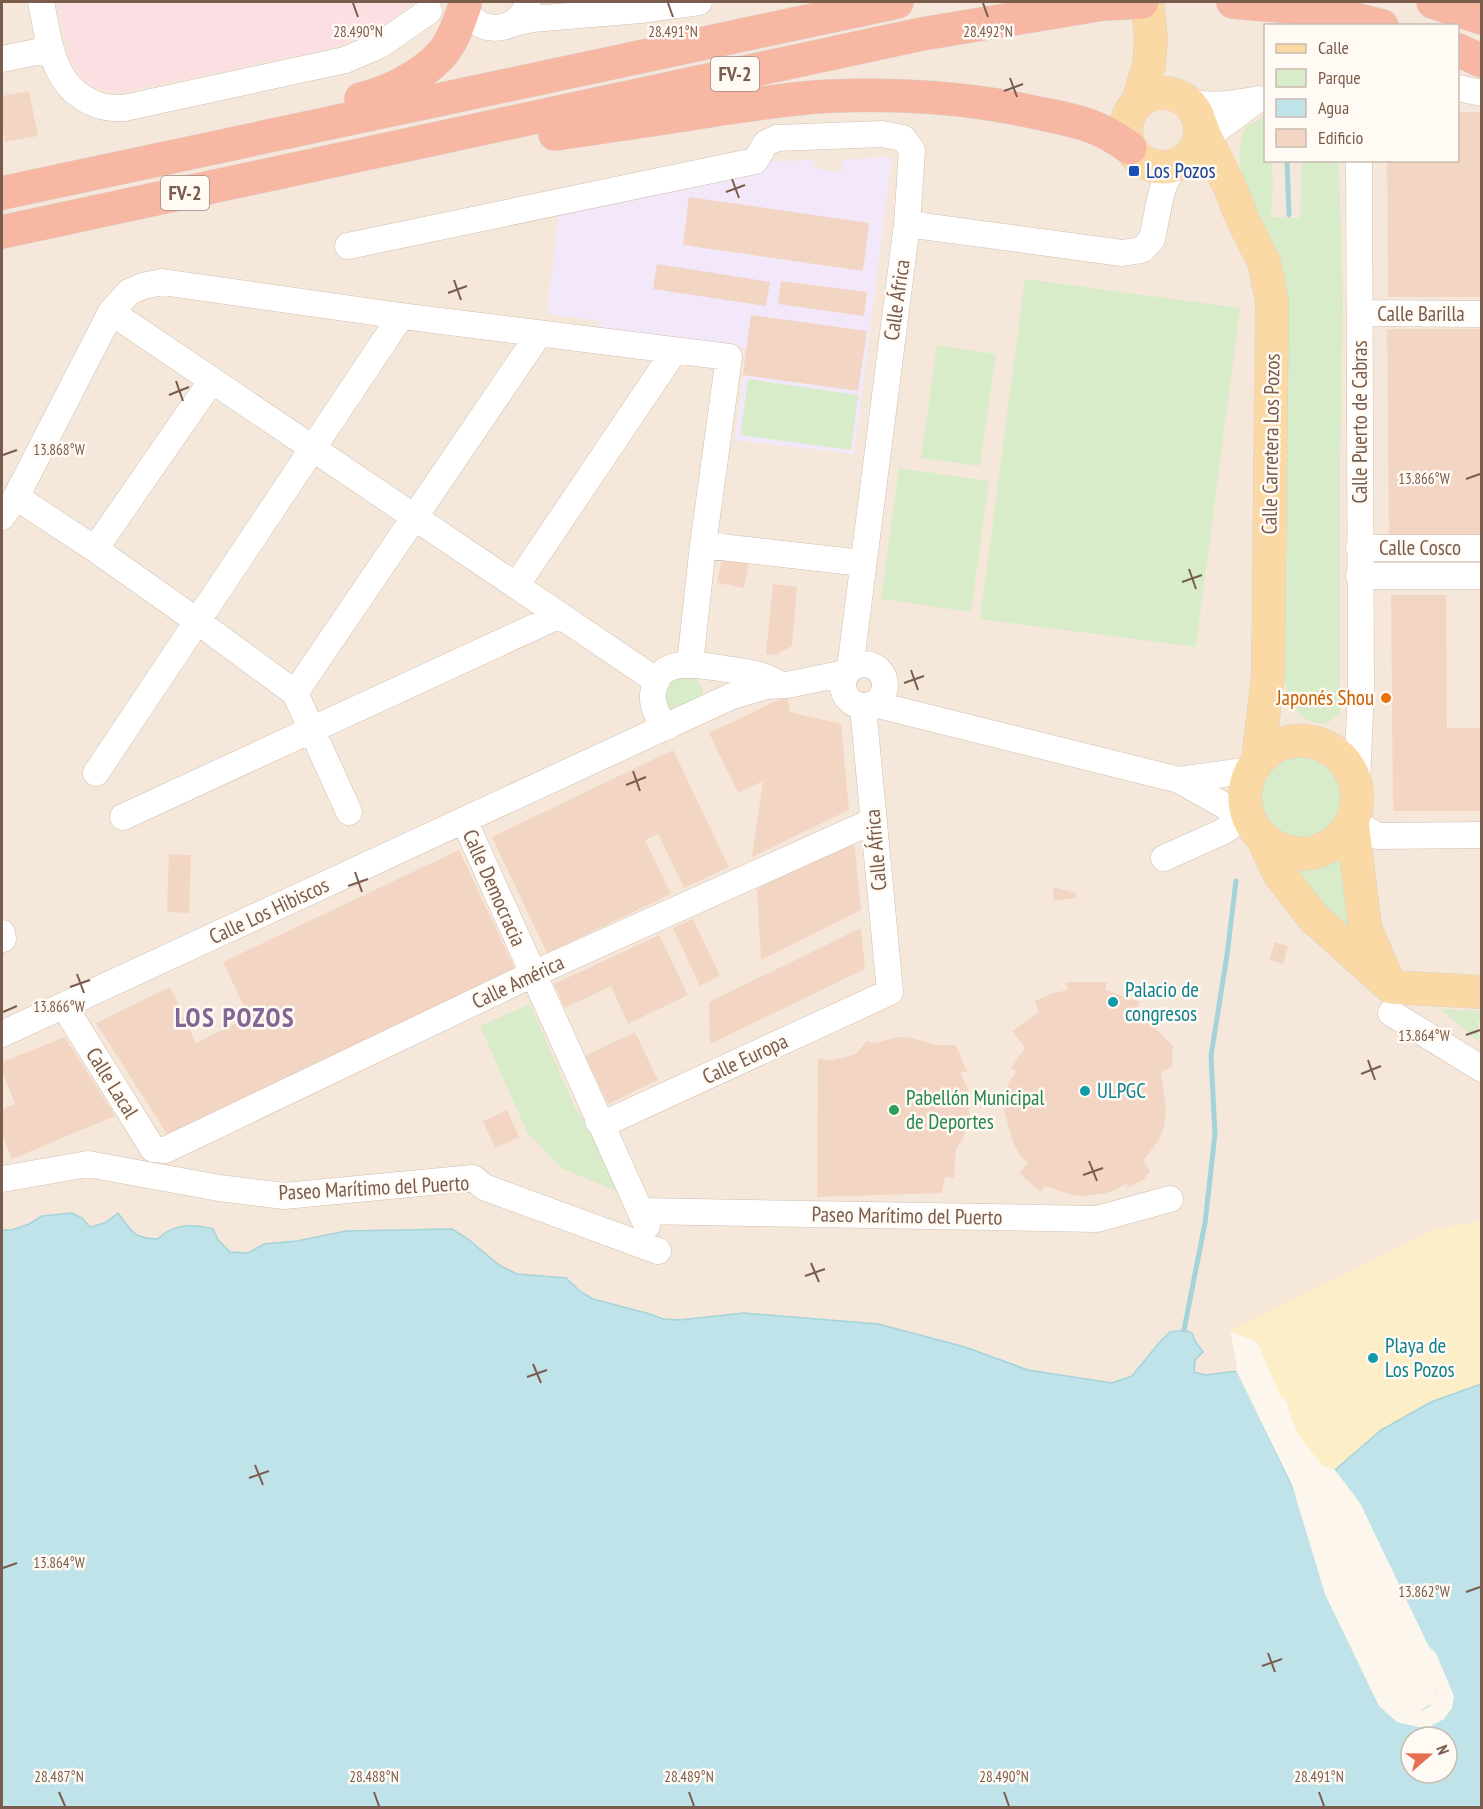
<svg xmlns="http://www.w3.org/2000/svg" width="1483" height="1809" font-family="'PT Sans Narrow',sans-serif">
<rect width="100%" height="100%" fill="#fdf6ec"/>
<!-- residential -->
<path fill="#f5e8da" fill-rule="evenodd" d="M2,2H1481V1221L1432,1230L1230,1331L1238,1371L1205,1375L1194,1371L1195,1360L1203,1351L1195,1341L1192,1334L1184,1330L1170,1332L1158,1344L1132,1376L1112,1383L1028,1370L965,1347L663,1319L650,1314L593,1299L581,1292L566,1278L517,1274L499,1265L468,1239L297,1241L264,1244L248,1253L230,1252L218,1240L213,1229L159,1239L140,1238L132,1232L118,1214L105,1223L90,1228L82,1218L71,1213L42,1216L29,1224L12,1230H2ZM1266,26H1458V160H1266Z"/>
<!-- education -->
<path fill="#f3e8fa" d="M892,157L854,454L735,440L747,348L599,327V321L547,314L559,211L776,161L815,160L814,168L841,172L843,160Z"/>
<!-- medical -->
<path fill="#fbdfe3" d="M57,2H413L395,17L369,34L332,48L117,93L93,87L77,72L69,54Z"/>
<!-- green -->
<path fill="#d8ecc9" d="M1265,116L1266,160L1272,161V162L1273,187L1271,217L1300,218L1302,161H1339L1343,305L1340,467V714C1337,716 1332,721 1328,722C1310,728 1294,712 1288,696C1285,687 1285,676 1284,667L1287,319L1284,280L1274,244L1255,210L1242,178L1239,152L1244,128Z
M1025,279L1240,308L1196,647L980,619Z
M937,345L996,354L980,466L921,458Z
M748,379L858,395L851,450L740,435Z
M899,468L989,481L971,612L881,599Z
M693,675C698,681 705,688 702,696L675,708L668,709L662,699L671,678Z
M1295,756C1304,757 1313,758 1322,763C1353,782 1344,823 1313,837C1306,840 1293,838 1285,837L1259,809C1262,778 1262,766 1295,756Z
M1348,848L1354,942L1285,866Z
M530,1004L576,1110L594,1133L621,1193L561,1168L527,1132L480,1026Z
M1440,1009L1481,1011V1017L1478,1024L1479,1042Z"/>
<!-- sand -->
<path fill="#fcefc7" d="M1481,1221V1384L1431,1402L1381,1430L1335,1470L1323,1466L1298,1435L1289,1411L1287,1402L1281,1397L1257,1342L1229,1331L1432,1230Z"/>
<!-- water -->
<path fill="#bfe3e8" stroke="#a5d3da" stroke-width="1.5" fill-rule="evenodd" d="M72,1213L82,1218L90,1227L105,1223L118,1213C133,1233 133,1238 158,1239C173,1223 193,1224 213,1229L218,1240L230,1252L248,1253L264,1244L297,1241L346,1231L452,1229L468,1239L499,1265L517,1274L566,1278L581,1292L593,1299L650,1314L663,1319L679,1320L744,1313L878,1324L965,1347L1028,1370L1112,1383L1132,1376L1158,1344L1170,1332L1184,1330L1192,1333L1195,1341L1203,1352L1195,1360L1194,1372L1205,1375L1238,1371L1393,1701L1397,1707L1417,1714L1436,1702L1437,1679L1335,1470L1381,1430L1431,1402L1481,1384V1807L2,1808V1230H12L29,1224L42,1216ZM1411,1737H1447V1773H1411Z"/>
<!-- pier -->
<path fill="#fdf6ec" d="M1235,1368L1241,1370L1395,1699L1405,1709L1417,1711L1423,1710L1430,1706L1436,1694L1435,1680L1333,1469L1335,1470L1360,1503L1429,1647L1436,1653L1454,1696L1452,1708L1444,1719L1431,1726L1418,1727L1397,1722L1379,1706L1325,1594L1292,1485Z"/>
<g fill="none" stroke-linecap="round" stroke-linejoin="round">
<!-- stream -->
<path stroke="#a5d3da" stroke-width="5" d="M1287,160L1289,215
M1184,1330L1205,1223L1215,1134L1211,1056L1227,955L1236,881"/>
</g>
<!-- building -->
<path fill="#f3d5c3" d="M29,91L38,136L5,142L2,125V96Z
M1458,112H1482V297H1388L1387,160H1458Z
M689,197L869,223L863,271L683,245Z
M657,264L770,282L766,306L653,289Z
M781,281L867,292L864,316L778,304Z
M751,315L867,331L858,391L743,375Z
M1387,329H1482V536H1389Z
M722,558L749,563L744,588L717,583Z
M773,584L797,587L792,646L776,655L766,654Z
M1391,595H1446L1447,728H1482V811H1393Z
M787,696L790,712L841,724L849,810L752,857L763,781L738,793L709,733Z
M673,750L729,867L684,888L658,834L645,840L671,894L547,953L492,837Z
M854,841L861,910L761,960L757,889Z
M459,850L515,969L167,1134L96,1023L170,987L196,1043L249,1017L223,962Z
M169,854L191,855L189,913L167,912Z
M1053,887L1076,893V898L1054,901Z
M693,919L720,976L700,986L673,928Z
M861,928L865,969L710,1044L709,1002Z
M659,935L688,995L628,1024L611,986L565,1008L554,984Z
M1275,942L1288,946L1283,964L1269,960Z
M1065,982H1107L1105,990L1140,1002L1134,1015L1152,1025L1173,1046L1172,1067L1161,1072L1166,1109L1164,1127L1158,1141L1143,1161L1150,1171L1144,1179L1126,1189L1128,1183L1113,1191L1102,1194L1080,1196L1068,1194L1045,1186L1041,1192L1019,1173L1028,1163L1021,1157L1013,1142L1004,1111L1005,1096L1009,1082L1016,1072L1011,1068L1025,1048L1012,1031L1039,1012L1035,1001L1050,994L1068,990Z
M635,1032L658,1080L608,1104L585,1056Z
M65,1037L115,1116L12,1159L2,1133V1109L15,1104L2,1070V1062Z
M897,1037L912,1038L934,1045H956L967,1072H960L968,1089L970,1118L962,1141L956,1148L954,1178L945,1177L942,1193L817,1197L818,1059L833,1060L856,1054L867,1041L875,1043Z
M507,1110L519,1137L495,1148L483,1121Z"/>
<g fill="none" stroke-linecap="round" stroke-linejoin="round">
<defs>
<path id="minor" d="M41,2C50,44 52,91 101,106C108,108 116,108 124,108L345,60L380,45L429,11
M465,2C470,37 520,36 528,2
M514,23L532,19L640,10L699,2
M2,59L51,49
M1458,88L1482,93
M1187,102C1210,107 1231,104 1254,100
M1194,152L1211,134L1258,99
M907,224L1122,253L1142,250L1152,239L1160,199L1164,185L1174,166
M348,246L755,161L766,143L777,138L882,134L903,138L912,150L907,224L850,669
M111,312L657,681
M1360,313L1482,314
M16,497L95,549L197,621L295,693L349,812
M2,517L16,497L111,312L129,292L143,286L162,282L401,316L729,357L703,545L690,664
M703,545L862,563
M1359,548H1482
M95,549L212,380
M1359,576H1482
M516,586L675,350
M843 685a21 21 0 1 1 42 0a21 21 0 1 1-42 0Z
M295,693L539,334
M874,704L1179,780L1241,815L1252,826
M667,727C657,717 652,707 653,694C657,654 699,665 726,669C745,672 761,673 779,684
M96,773L401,316
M1179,780L1251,770
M1357,787L1361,683L1359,160
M123,817L560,615
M464,820L647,1226
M1352,821L1378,836L1482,835
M1164,858L1222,832L1230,827L1241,815
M2,933L3,939
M64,1006L153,1149L165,1150L533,974L873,821
M1391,1013L1482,1069
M2,1034L732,696L766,686L787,685L845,673
M598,1121L612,1120L890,992L863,707
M2,1179L88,1164L219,1188L284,1196L473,1178L484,1187L658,1251
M640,1211L1097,1219L1170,1199"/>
<path id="major" d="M1126 130a37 37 0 1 1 74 0a37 37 0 1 1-74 0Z
M1138,102L1149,65L1151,38L1147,2
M1199,121L1206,139L1230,187L1242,218L1264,262L1272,301L1268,676L1258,760C1210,827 1306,893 1350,825C1359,811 1359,791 1353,776C1343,751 1315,736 1289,742C1276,744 1267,752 1258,760
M1352,821L1365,927L1386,977
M1264,841L1280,875L1314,918L1391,987
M1391,987L1482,992"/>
<path id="highway" d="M1233,2L1314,9L1382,26
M1433,2L1482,18
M1458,50L1482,61
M361,99C389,92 420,77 440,56C453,42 459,22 465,5
M555,134C610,126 666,118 721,109C758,104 796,97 834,96C898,93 970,98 1033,112C1071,120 1097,123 1130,148
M2,193L897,2
M2,232L922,34L1103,4L1142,2"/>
</defs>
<!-- minor casing -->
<use href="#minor" stroke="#d1beb0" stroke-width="27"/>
<!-- major casing -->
<use href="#major" stroke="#dad1cd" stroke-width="34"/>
<!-- highway casing -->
<use href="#highway" stroke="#dad1cd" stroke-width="34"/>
<!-- minor -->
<use href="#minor" stroke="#fff" stroke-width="26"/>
<!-- major -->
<use href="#major" stroke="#fbd9a5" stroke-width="33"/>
<!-- highway -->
<use href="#highway" stroke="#f7b7a3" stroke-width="33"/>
</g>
<!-- ticks -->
<path fill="none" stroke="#7a5c4d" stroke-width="2" d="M353,3L358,17M668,3L673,17M983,3L988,17M1010,78L1017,97M1004,91L1023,84M732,179L739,198M726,192L745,185M454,280L461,300M448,293L467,286M176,381L183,401M169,395L189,387M3,455L17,450M1466,479L1480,474M1189,569L1196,589M1182,582L1202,575M911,670L918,690M904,683L924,676M633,771L640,791M626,785L646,777M355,872L362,892M348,886L368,879M77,974L84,993M70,987L90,980M3,1012L17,1006M1466,1035L1480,1030M1368,1060L1375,1080M1361,1074L1381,1066M1089,1161L1097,1181M1083,1175L1103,1168M811,1263L819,1282M805,1276L825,1269M533,1364L541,1383M527,1377L547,1370M255,1465L263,1485M249,1478L269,1471M3,1568L17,1563M1466,1592L1480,1587M1268,1653L1275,1672M1262,1666L1282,1659M59,1792L65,1806M374,1792L379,1806M689,1792L694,1806M1004,1792L1009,1806M1319,1792L1324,1806"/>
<!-- markers -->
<rect fill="#1a4fb4" stroke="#fffaf3" stroke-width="2" x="1128" y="165" width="12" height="12" rx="3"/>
<circle fill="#e8710a" stroke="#fffaf3" stroke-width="2" cx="1386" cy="698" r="6"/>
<g fill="#0f9aa8" stroke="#fffaf3" stroke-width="2">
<circle cx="1113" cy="1002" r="6"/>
<circle cx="1085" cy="1091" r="6"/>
<circle cx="1373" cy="1358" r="6"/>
</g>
<circle fill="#2e9e5b" stroke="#fffaf3" stroke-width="2" cx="894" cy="1110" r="6"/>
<g text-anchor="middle" stroke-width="5" stroke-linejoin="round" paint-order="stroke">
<!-- shield labels -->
<g fill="#fffaf3" stroke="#a28b7f" stroke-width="1.5">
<rect x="711" y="57" width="48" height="34" rx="4.5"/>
<rect x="161" y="176" width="48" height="34" rx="4.5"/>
</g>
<g font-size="20" font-weight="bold" fill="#7a5c4d">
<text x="735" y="81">FV-2</text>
<text x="185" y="200">FV-2</text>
</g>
<!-- transit labels -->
<g font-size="21" fill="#164399" stroke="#fffaf3" text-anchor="start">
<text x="1146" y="178">Los Pozos</text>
</g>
<!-- street labels -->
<g font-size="21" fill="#7a5c4d" stroke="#fffaf3">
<text transform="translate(897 300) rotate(-82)" y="7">Calle África</text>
<text x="1421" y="321">Calle Barilla</text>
<text transform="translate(1360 422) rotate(-90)" y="7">Calle Puerto de Cabras</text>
<text transform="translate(1271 444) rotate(-89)" y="7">Calle Carretera Los Pozos</text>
<text x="1420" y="555">Calle Cosco</text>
<text transform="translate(876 850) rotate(-95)" y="7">Calle África</text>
<text transform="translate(494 888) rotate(66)" y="7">Calle Democracia</text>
<text transform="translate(269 911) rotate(-25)" y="7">Calle Los Hibiscos</text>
<text transform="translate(518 982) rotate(-25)" y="7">Calle América</text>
<text transform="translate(745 1059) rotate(-25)" y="7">Calle Europa</text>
<text transform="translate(112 1083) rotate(58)" y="7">Calle Lacal</text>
<text transform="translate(374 1188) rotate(-3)" y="7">Paseo Marítimo del Puerto</text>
<text transform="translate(907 1216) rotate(1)" y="7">Paseo Marítimo del Puerto</text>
</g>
<!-- food labels -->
<g font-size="21" fill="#c56008" stroke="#fffaf3" text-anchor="end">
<text x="1374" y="705">Japonés Shou</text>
</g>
<!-- culture labels -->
<g font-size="21" fill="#0d838f" stroke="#fffaf3" text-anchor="start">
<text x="1125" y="997">Palacio de<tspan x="1125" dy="24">congresos</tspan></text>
<text x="1097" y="1098">ULPGC</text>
<text x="1385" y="1353">Playa de<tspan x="1385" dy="24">Los Pozos</tspan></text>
</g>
<!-- leisure labels -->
<g font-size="21" fill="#27864d" stroke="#fffaf3" text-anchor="start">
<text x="906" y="1105">Pabellón Municipal<tspan x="906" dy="24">de Deportes</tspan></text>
</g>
<!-- district labels -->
<g font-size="27" font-weight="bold" letter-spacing="1.5" fill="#846695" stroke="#fffaf3">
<text x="235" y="1027">LOS POZOS</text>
</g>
</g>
<g font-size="15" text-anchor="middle" fill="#7a5c4d" stroke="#fffaf3" stroke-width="5" stroke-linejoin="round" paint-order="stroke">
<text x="358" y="37">28.490°N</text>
<text x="673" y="37">28.491°N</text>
<text x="988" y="37">28.492°N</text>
<text x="59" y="455">13.868°W</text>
<text x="1424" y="484">13.866°W</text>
<text x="59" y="1012">13.866°W</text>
<text x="1424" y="1041">13.864°W</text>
<text x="59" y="1568">13.864°W</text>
<text x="1424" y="1597">13.862°W</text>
<text x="59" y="1782">28.487°N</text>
<text x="374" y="1782">28.488°N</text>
<text x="689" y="1782">28.489°N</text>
<text x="1004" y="1782">28.490°N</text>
<text x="1319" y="1782">28.491°N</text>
</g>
<!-- border -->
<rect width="1483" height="1809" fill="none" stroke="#7a5c4d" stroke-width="6"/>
<!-- legend -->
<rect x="1264" y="24" width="195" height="138" fill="#fffaf3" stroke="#cabbb1" stroke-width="1.5"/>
<rect x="1276" y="44" width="30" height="9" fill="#fbd9a5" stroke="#cabbb1" stroke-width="1.5"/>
<text x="1318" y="54" font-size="18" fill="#7a5c4d">Calle</text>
<rect x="1276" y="69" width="30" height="18" fill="#d8ecc9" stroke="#cabbb1" stroke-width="1.5"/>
<text x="1318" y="84" font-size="18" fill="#7a5c4d">Parque</text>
<rect x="1276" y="99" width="30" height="18" fill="#bfe3e8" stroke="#cabbb1" stroke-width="1.5"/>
<text x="1318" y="114" font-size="18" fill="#7a5c4d">Agua</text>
<rect x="1276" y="129" width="30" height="18" fill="#f3d5c3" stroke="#cabbb1" stroke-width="1.5"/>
<text x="1318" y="144" font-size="18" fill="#7a5c4d">Edificio</text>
<!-- north arrow -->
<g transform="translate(1429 1755) rotate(70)"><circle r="28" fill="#fffaf3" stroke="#cabbb1" stroke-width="1.5"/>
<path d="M0-4.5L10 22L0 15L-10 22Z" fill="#e76f51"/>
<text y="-9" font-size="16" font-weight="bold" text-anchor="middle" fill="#7a5c4d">N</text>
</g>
</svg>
